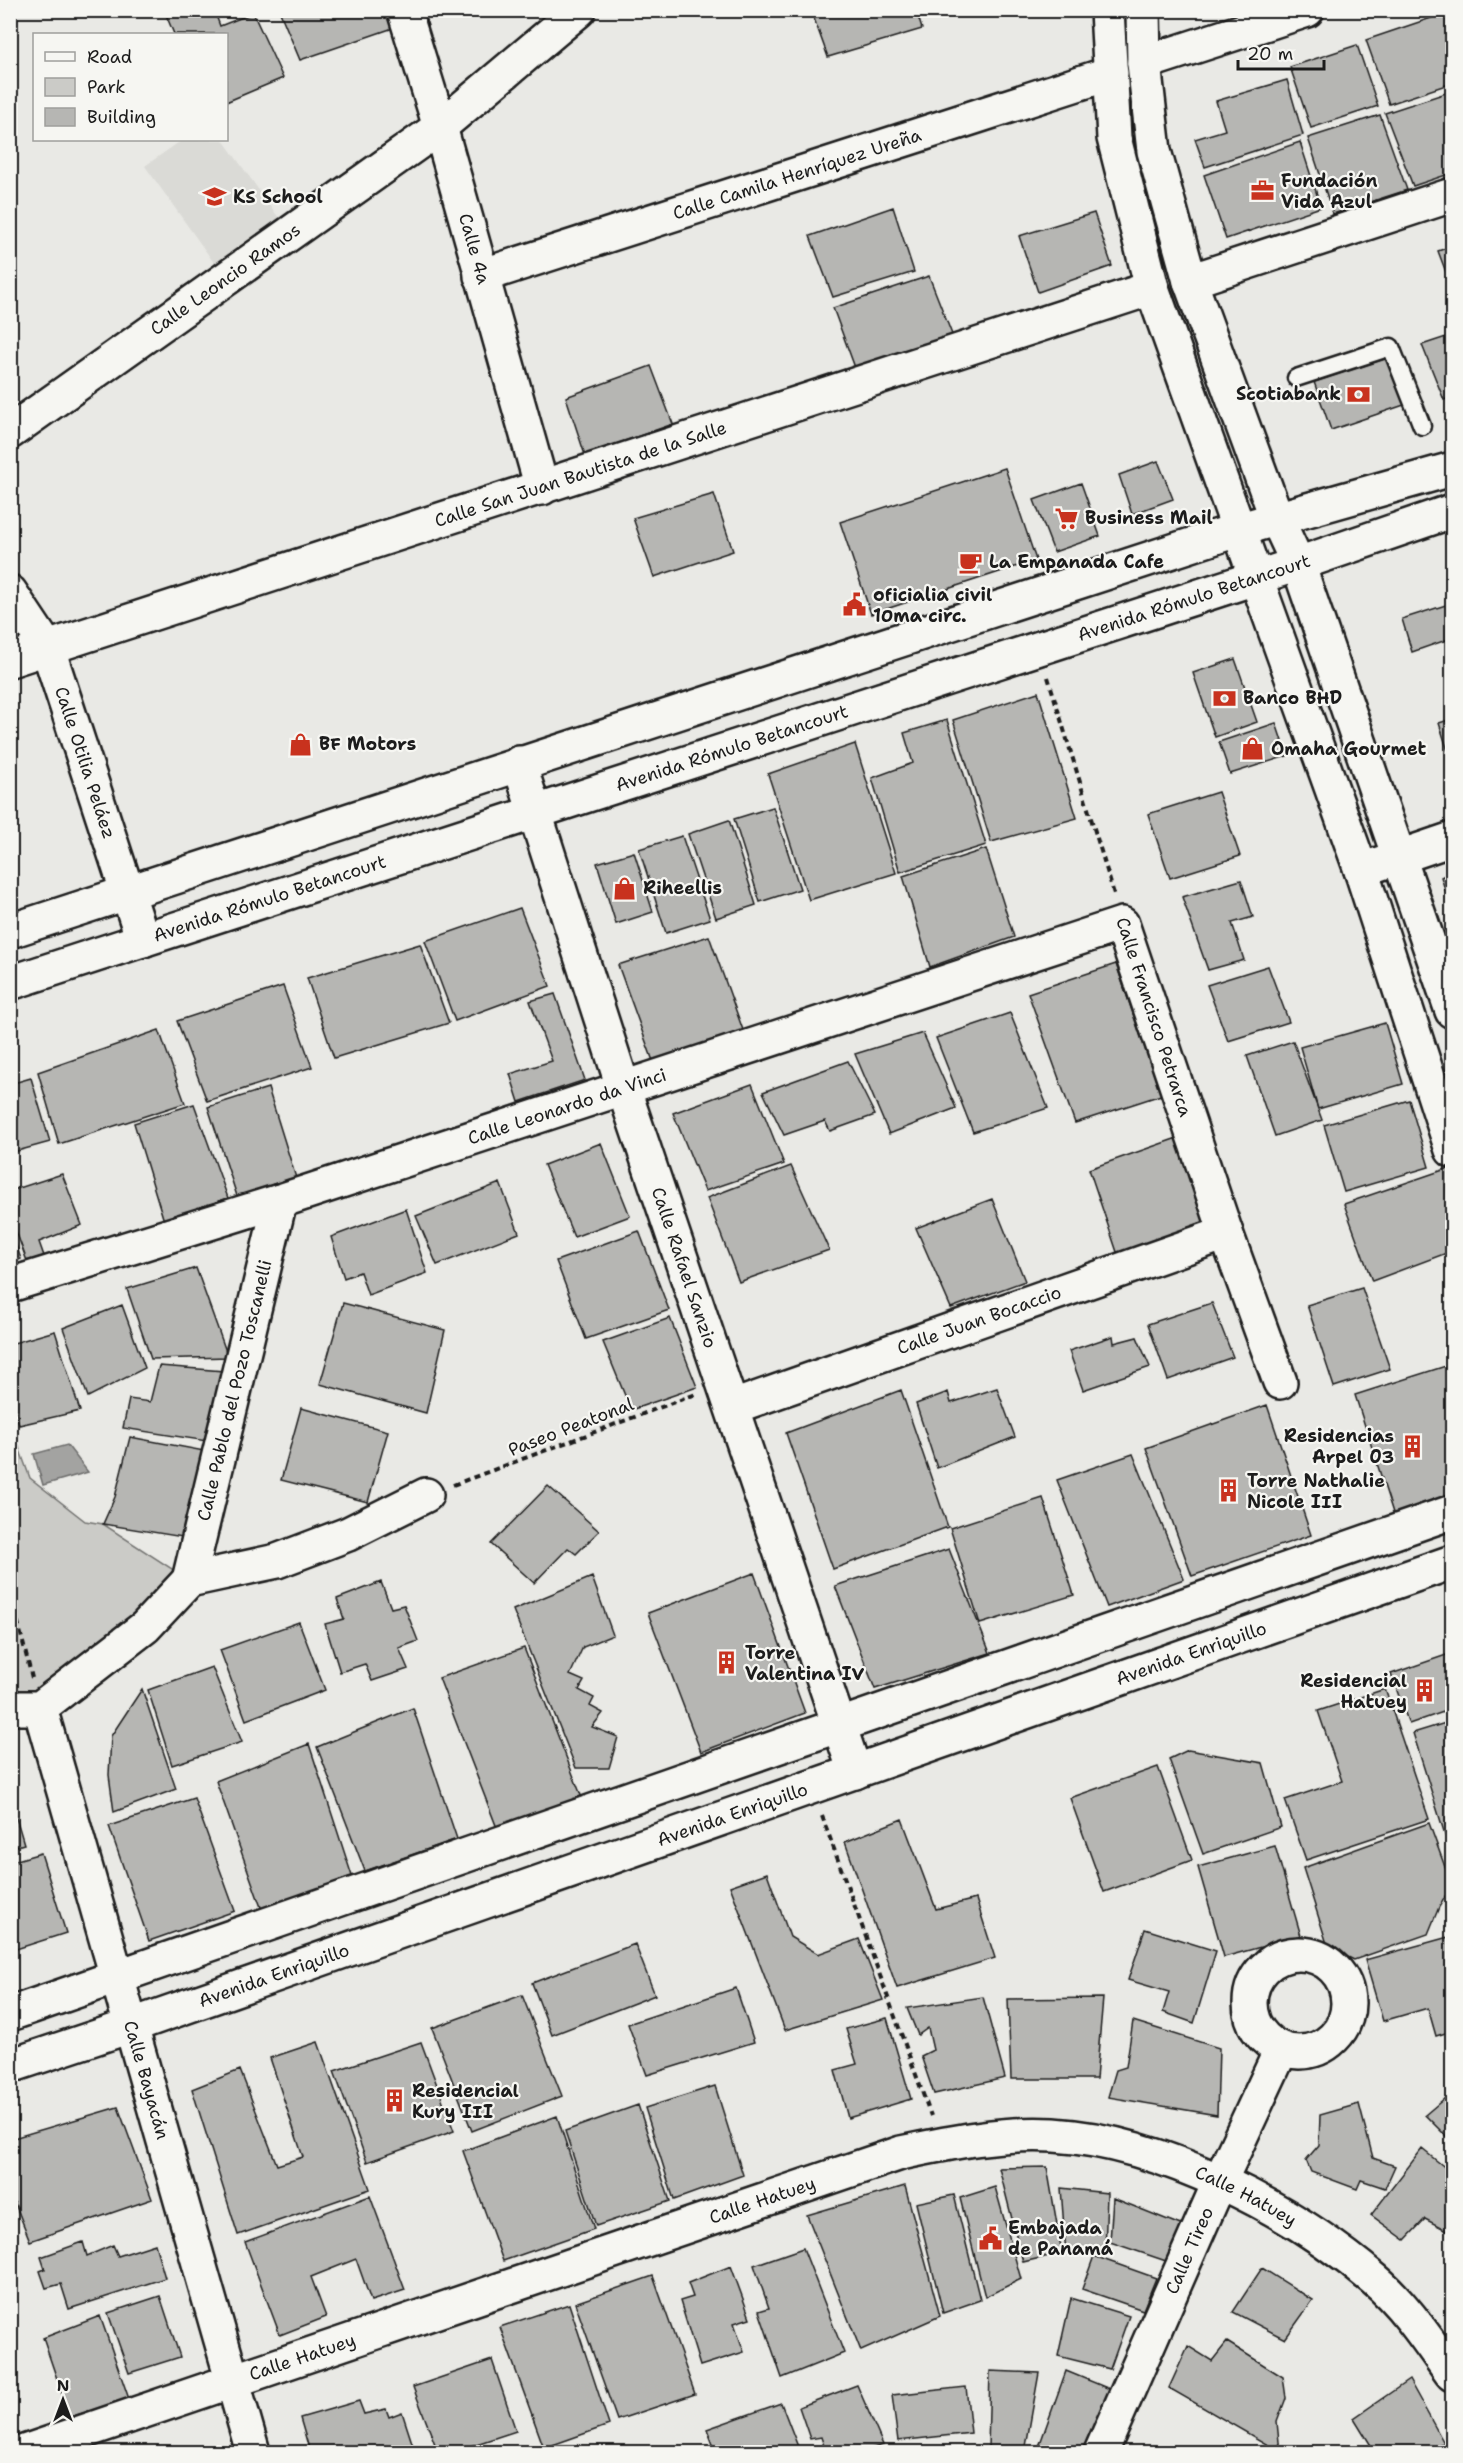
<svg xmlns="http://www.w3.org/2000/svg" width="1463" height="2463" font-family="'Shantell Sans',sans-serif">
<rect width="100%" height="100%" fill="#e9e9e5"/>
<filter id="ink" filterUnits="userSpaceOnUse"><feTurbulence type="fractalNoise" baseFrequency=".0167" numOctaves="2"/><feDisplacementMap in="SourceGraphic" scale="12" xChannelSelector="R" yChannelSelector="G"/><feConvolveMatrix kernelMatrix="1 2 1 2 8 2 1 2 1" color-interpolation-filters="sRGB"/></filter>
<g filter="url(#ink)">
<!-- built -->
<path fill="#dadad6" d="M182,140H223L286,228L222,274L145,166Z"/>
<!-- green -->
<path fill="#cbcbc7" stroke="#747472" stroke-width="1.5" d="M10,1423L30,1478L85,1521L103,1524L189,1580L40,1708H11Z"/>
<!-- water -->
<path fill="#a3a3a1" stroke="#6d6d6c" stroke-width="1.5" d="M67,1445L88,1472L43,1485L34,1454Z"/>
<!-- building -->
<path fill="#b6b6b3" stroke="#1c1c1c" stroke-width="1.5" d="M164,10H214L220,26L253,13L283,78L226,102V34H174Z
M279,10H390L396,27L300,60Z
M811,10H916L922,29L828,57Z
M1446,13L1452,31V83L1389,104L1366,40Z
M1357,45L1378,106L1311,128L1290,67Z
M1287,80L1303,135L1205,167L1195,139L1225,130L1216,101Z
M1452,91V173L1413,186L1385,113Z
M1380,115L1407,190L1333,214L1308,138Z
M1300,142L1321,207L1226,239L1204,175Z
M893,207L914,272L833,297L810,236Z
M1094,213L1112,266L1038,292L1019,236Z
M1452,246V288L1438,251Z
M929,276L953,337L857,373L833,308Z
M1452,335V397L1444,400L1422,345Z
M1387,358L1404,405L1331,430L1314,382Z
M651,366L673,424L585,455L566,397Z
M1158,461L1173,499L1132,514L1119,475Z
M1005,468L1036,560L871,614L840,522Z
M1081,483L1100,536L1054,552L1034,500Z
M714,494L733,551L654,577L633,518Z
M1452,603V638L1412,652L1402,619Z
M1235,659L1257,722L1215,737L1193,673Z
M1038,692L1077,818L991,842L953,720Z
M1452,719V764L1439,723Z
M947,720L986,845L900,872L872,778L913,763L904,733Z
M1276,723L1287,756L1230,774L1219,742Z
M855,744L896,873L809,900L768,774Z
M1218,792L1240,856L1170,878L1148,814Z
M773,807L800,889L760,902L734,819Z
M729,820L756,905L716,918L688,834Z
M682,836L710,919L666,933L639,849Z
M986,849L1014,937L930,967L903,876Z
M634,852L653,912L616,924L597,863Z
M1452,872V912L1441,877Z
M1241,880L1253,917L1232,923L1244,960L1208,970L1182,897Z
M520,908L550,986L455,1021L425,941Z
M709,936L743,1030L653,1061L618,965Z
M420,944L449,1023L334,1058L307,978Z
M1116,964L1161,1095L1075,1123L1028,993Z
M1268,966L1289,1022L1228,1041L1207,985Z
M283,986L312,1067L207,1101L177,1021Z
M555,994L585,1080L519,1102L510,1074L552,1061L530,1001Z
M1010,1013L1048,1108L973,1132L936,1038Z
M1385,1023L1403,1084L1318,1109L1300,1047Z
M159,1030L185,1103L59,1144L38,1072Z
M923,1033L956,1108L889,1134L855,1054Z
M1293,1041L1322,1120L1275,1136L1247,1056Z
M848,1061L875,1115L830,1131L825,1121L784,1135L763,1092Z
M31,1078L50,1142L10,1153V1084Z
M752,1084L784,1164L705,1191L673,1113Z
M268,1088L296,1178L237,1196L208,1107Z
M1409,1100L1429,1167L1344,1192L1324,1125Z
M194,1104L228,1198L164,1221L134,1123Z
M1180,1137L1208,1220L1118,1255L1089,1169Z
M601,1143L630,1216L574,1237L544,1165Z
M791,1166L829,1250L739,1282L707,1198Z
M1449,1168L1452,1178V1251L1372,1281L1344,1204Z
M62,1174L82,1225L39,1242L44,1256L27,1261L10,1215V1191Z
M500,1183L519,1233L437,1265L416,1216Z
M992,1199L1025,1281L951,1308L916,1228Z
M406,1209L427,1273L368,1295L360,1272L344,1278L331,1237Z
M10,1228L21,1259L10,1263Z
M639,1231L669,1310L586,1339L556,1261Z
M196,1268L228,1357L151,1359L127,1289Z
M1362,1288L1390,1369L1334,1387L1307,1305Z
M343,1303L445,1330L426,1413L320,1384Z
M1212,1303L1233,1357L1168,1380L1148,1324Z
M122,1305L145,1368L88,1397L63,1328Z
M670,1318L697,1387L631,1410L603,1342Z
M55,1331L80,1411L19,1425L10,1385V1344Z
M1113,1336L1114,1343L1137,1337L1150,1367L1083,1390L1069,1351Z
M1452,1364V1498L1394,1516L1355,1395Z
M159,1366L224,1371L213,1442L123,1428L129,1399L150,1402Z
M997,1388L1015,1437L937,1468L916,1404L948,1392L951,1403Z
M901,1390L948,1527L833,1569L786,1433Z
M1267,1405L1311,1535L1192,1576L1146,1448Z
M301,1408L388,1431L368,1502L281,1480Z
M130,1437L215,1453L195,1539L103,1524L115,1497Z
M1133,1454L1184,1579L1107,1607L1057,1480Z
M548,1486L599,1531L576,1554L568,1548L534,1583L491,1544Z
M1043,1498L1074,1595L980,1624L950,1528Z
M949,1549L990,1653L875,1689L835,1586Z
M754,1573L805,1713L701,1752L648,1613Z
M592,1577L613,1635L583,1647L570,1675L584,1681L579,1690L594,1698L590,1706L603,1713L592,1727L618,1737L609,1768H576L513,1610Z
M381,1582L391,1608L404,1605L418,1641L399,1648L408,1669L372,1681L365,1664L340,1672L325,1624L344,1619L337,1599Z
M299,1622L325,1690L246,1720L220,1650Z
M524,1648L582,1798L497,1828L439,1678Z
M1452,1653V1709L1409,1724L1391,1674Z
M212,1667L242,1742L172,1765L148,1690Z
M142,1689L176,1789L114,1812L109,1775L111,1736Z
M1385,1689L1429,1819L1306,1860L1285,1800L1342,1781L1318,1711Z
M413,1708L457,1839L365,1871L317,1747Z
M1452,1721V1857L1413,1733Z
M309,1744L352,1876L262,1910L216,1781Z
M1188,1750L1263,1763L1281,1827L1203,1854L1169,1759Z
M1158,1767L1192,1860L1104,1892L1070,1798Z
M10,1797L24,1844L10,1848Z
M194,1798L235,1911L149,1941L109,1826Z
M902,1819L936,1909L976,1899L995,1958L897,1988L845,1842Z
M1429,1823L1452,1886L1439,1907L1428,1934L1354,1960L1328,1947L1303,1868Z
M1275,1846L1301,1936L1224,1957L1198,1867Z
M41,1853L66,1933L10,1951V1862Z
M767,1873L790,1937L818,1954L859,1939L883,2000L785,2030L730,1886Z
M1145,1929L1216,1951L1194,2023L1163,2012L1169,1992L1128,1980Z
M1452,1936V2031L1436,2036L1428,2008L1383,2021L1365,1960Z
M635,1944L655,1995L552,2035L532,1983Z
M736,1988L754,2042L647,2075L628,2024Z
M522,1995L562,2096L472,2131L432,2028Z
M983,1997L1005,2078L934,2094L921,2056L933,2050L928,2028L918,2035L907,2008Z
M1103,1998L1096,2079H1011L1008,1999Z
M887,2018L911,2099L848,2118L835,2070L857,2064L846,2029Z
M1133,2021L1219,2048L1217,2115L1108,2097L1116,2070L1126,2067Z
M318,2042L370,2189L238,2235L192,2089L240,2070L277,2165L303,2157L270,2058Z
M421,2042L454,2131L367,2162L334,2071Z
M715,2086L743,2175L674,2200L645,2108Z
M1452,2092V2142L1425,2115Z
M1359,2104L1373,2158L1395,2166L1385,2188L1361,2180L1357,2189L1311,2172L1306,2160L1319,2145L1320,2115Z
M638,2105L670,2201L596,2226L565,2131Z
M118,2107L152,2199L30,2241L10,2191V2139Z
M557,2116L594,2229L503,2261L463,2151Z
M1422,2149L1452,2173V2228L1450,2232L1425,2219L1405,2240L1371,2215Z
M1047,2167L1062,2253L1023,2262L999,2168Z
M905,2186L940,2316L861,2351L807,2215Z
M995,2187L1021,2279L985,2297L960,2198Z
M1061,2188L1107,2193L1105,2253L1066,2254Z
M954,2195L980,2300L943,2313L916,2203Z
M370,2196L405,2290L371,2301L356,2259L311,2277L326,2317L280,2335L245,2242Z
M1113,2198L1183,2226L1169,2262L1110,2242Z
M83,2242L87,2256L113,2245L118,2256L155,2244L165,2278L69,2309L61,2284L46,2288L40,2271L45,2269L41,2257Z
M803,2248L844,2353L782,2378L759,2311L769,2308L754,2265Z
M1094,2256L1156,2278L1143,2310L1082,2289Z
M731,2266L750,2318L734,2323L744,2352L700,2366L680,2301L693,2297L688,2283Z
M1262,2268L1313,2300L1285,2339L1233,2312Z
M653,2276L695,2394L617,2420L575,2303Z
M160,2296L180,2357L129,2373L108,2313Z
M1071,2298L1129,2316L1110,2369L1058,2356Z
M569,2304L609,2425L544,2448L500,2327Z
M100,2316L129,2399L70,2417L43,2338Z
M1227,2342L1283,2377L1286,2398L1277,2422L1280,2452L1169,2388L1188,2346L1212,2361Z
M492,2360L516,2431L452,2452H438L413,2387Z
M990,2371L1039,2373L1025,2452L988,2449Z
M1066,2371L1122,2394L1088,2452H1037Z
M1409,2380L1444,2443L1416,2452H1375L1354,2418Z
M857,2385L883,2445L861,2452H826L821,2437L810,2439L799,2407Z
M966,2387L971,2433L898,2441L892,2395Z
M359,2401L364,2414L386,2409L389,2417L402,2412L415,2452H310L300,2418Z
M781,2403L800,2452H716L707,2429Z"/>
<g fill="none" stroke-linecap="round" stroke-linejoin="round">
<defs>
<path id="service" d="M1296,378L1391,347L1422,426"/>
<g id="minor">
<path id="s1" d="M404,10L440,127L542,488"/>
<path d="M1144,63L1307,10"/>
<path id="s2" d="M481,276L1111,73"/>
<path d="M1190,281L1452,195"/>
<path id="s3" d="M10,432L440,127L579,10"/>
<path id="s4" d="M10,592L48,649L143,940"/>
<path id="s5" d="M10,660L1152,288"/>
<path id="s6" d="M519,763L623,1087L855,1772"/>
<path d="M1361,870L1452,839"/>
<path id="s7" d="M10,1285L280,1201L1122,924L1226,1233L1280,1382"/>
<path id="s8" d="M733,1407L1226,1233"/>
<path id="s9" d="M189,1580L280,1201"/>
<path d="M10,1708H40L145,1627L189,1580L277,1561L348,1534L426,1495"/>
<path id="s10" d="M40,1708L253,2452"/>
<circle cx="1299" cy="2003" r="49"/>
<path id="s11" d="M24,2452L901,2153C952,2142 1002,2132 1054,2135C1163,2142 1293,2210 1374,2279C1405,2305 1429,2342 1452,2374"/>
<path id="s12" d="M1101,2452L1220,2181L1281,2050"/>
</g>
<path id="tertiary" d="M1107,10L1114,138L1152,288L1361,870L1452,1150
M1143,10L1144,63L1154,151L1190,281L1277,519L1298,564L1452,1011"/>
<g id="secondary">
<path d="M10,931L1237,530L1452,469"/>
<path id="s13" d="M10,983L1298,564L1452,511"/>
<path d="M10,2014L1452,1512"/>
<path id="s14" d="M10,2066L133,2025L1452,1562"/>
</g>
</defs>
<!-- service casing -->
<use href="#service" stroke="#1c1c1c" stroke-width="21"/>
<!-- minor casing -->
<use href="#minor" stroke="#1c1c1c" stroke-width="38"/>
<!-- tertiary casing -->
<use href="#tertiary" stroke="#1c1c1c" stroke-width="38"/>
<!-- secondary casing -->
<use href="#secondary" stroke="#1c1c1c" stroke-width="38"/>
<!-- path -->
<path stroke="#1c1c1c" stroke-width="4" stroke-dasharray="6 4.5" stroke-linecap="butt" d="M1048,677L1114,894
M453,1485L696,1394
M10,1591L32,1678
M822,1816L931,2116"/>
<!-- service -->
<use href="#service" stroke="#f6f6f2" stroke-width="16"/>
<!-- minor -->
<use href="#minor" stroke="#f6f6f2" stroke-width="33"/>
<!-- tertiary -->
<use href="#tertiary" stroke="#f6f6f2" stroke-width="33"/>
<!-- secondary -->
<use href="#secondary" stroke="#f6f6f2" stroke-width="33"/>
</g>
</g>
<!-- icons -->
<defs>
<symbol id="office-bare" viewBox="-9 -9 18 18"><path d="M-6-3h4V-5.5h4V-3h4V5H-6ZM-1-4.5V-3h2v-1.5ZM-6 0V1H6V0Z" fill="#c8321e" stroke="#f6f6f2" stroke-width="2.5" paint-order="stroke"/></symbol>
<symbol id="school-bare" viewBox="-9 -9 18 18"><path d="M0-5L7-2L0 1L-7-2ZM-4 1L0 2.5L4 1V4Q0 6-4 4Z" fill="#c8321e" stroke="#f6f6f2" stroke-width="2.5" paint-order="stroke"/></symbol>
<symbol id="bank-bare" viewBox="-9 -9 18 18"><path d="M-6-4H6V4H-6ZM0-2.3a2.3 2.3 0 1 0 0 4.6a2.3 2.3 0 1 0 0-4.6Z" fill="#c8321e" stroke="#f6f6f2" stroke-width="2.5" paint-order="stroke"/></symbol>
<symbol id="supermarket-bare" viewBox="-9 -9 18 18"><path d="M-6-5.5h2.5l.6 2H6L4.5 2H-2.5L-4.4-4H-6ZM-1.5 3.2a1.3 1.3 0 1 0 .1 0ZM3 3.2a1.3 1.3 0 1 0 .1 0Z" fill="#c8321e" stroke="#f6f6f2" stroke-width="2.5" paint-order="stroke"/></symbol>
<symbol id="cafe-bare" viewBox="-9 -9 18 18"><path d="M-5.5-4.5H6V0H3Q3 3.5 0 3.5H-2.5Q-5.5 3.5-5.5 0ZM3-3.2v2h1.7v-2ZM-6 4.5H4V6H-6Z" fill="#c8321e" stroke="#f6f6f2" stroke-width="2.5" paint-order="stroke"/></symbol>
<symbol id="civic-bare" viewBox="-9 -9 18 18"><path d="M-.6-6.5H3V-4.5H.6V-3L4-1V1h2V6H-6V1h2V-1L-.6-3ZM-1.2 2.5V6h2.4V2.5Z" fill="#c8321e" stroke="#f6f6f2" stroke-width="2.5" paint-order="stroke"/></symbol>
<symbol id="shop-bare" viewBox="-9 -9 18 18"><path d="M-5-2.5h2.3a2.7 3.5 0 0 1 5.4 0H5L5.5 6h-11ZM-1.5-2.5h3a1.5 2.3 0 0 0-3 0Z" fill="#c8321e" stroke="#f6f6f2" stroke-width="2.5" paint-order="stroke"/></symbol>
<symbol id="building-bare" viewBox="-9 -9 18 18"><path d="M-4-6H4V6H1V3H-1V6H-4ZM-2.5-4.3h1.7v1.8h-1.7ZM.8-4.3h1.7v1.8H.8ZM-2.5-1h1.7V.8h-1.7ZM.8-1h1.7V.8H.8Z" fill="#c8321e" stroke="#f6f6f2" stroke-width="2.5" paint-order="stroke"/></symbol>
</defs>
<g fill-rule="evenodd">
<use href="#office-bare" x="1246" y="174" width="33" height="33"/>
<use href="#school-bare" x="198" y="180" width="33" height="33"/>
<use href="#bank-bare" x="1342" y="378" width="33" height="33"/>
<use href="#supermarket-bare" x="1050" y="502" width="33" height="33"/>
<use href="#cafe-bare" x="954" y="546" width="33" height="33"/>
<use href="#civic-bare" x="838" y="588" width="33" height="33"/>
<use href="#bank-bare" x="1208" y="682" width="33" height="33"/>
<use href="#shop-bare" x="284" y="728" width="33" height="33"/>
<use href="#shop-bare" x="1236" y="732" width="33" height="33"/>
<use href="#shop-bare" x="608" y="872" width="33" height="33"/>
<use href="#building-bare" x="1396" y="1430" width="33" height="33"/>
<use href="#building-bare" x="1212" y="1474" width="33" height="33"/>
<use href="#building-bare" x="710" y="1646" width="33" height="33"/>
<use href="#building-bare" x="1408" y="1674" width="33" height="33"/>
<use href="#building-bare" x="378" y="2084" width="33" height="33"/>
<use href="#civic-bare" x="974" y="2222" width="33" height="33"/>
</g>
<g text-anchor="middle" stroke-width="4.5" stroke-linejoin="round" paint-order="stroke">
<!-- street labels -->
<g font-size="18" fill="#1c1c1c" stroke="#f6f6f2">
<text dy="6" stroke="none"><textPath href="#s2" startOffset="332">Calle Camila Henríquez Ureña</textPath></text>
<text dy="6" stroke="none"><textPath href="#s1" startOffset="249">Calle 4a</textPath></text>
<text dy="6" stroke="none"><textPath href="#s3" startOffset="264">Calle Leoncio Ramos</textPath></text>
<text dy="6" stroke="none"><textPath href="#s5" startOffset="600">Calle San Juan Bautista de la Salle</textPath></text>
<text dy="6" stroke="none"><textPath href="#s13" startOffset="1245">Avenida Rómulo Betancourt</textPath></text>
<text dy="6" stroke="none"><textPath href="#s13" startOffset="759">Avenida Rómulo Betancourt</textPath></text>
<text dy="6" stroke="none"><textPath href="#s4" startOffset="188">Calle Otilia Peláez</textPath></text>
<text dy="6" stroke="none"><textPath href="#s13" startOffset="273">Avenida Rómulo Betancourt</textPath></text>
<text transform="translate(1154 1017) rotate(72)" y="6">Calle Francisco Petrarca</text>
<text dy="6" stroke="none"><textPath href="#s7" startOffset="585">Calle Leonardo da Vinci</textPath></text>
<text dy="6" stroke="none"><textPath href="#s6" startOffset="531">Calle Rafael Sanzio</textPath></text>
<text dy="6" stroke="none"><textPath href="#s8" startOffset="261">Calle Juan Bocaccio</textPath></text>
<text dy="6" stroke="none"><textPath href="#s9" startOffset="195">Calle Pablo del Pozo Toscanelli</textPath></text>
<text transform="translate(571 1427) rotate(-21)" y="6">Paseo Peatonal</text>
<text dy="6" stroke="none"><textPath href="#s14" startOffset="1251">Avenida Enriquillo</textPath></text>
<text dy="6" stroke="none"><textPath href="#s14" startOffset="765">Avenida Enriquillo</textPath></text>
<text dy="6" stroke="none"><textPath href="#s14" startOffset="279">Avenida Enriquillo</textPath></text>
<text dy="6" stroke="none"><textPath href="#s10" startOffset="387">Calle Bayacán</textPath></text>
<text dy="6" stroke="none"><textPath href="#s11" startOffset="1284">Calle Hatuey</textPath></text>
<text dy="6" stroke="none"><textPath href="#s11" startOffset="780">Calle Hatuey</textPath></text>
<text dy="6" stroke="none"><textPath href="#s12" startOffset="220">Calle Tireo</textPath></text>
<text dy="6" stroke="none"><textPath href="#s11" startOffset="294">Calle Hatuey</textPath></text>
</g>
<!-- poi labels -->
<g font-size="18" font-weight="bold" fill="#1c1c1c" stroke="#f6f6f2" text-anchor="start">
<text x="1281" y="187">Fundación<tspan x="1281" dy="21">Vida Azul</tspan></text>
<text x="233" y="203">KS School</text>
<text x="1341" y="400" text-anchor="end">Scotiabank</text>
<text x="1085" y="524">Business Mail</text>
<text x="989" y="568">La Empanada Cafe</text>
<text x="873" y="601">oficialia civil<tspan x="873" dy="21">10ma circ.</tspan></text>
<text x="1243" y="704">Banco BHD</text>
<text x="319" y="750">BF Motors</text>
<text x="1271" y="755">Omaha Gourmet</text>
<text x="643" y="894">Riheellis</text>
<text x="1394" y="1442" text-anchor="end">Residencias<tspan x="1394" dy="21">Arpel 03</tspan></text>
<text x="1247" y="1487">Torre Nathalie<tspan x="1247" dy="21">Nicole III</tspan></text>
<text x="745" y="1659">Torre<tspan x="745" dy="21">Valentina IV</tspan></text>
<text x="1407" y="1687" text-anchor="end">Residencial<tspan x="1407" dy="21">Hatuey</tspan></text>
<text x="412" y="2097">Residencial<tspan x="412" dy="21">Kury III</tspan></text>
<text x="1008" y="2234">Embajada<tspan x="1008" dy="21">de Panamá</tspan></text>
</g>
</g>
<!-- margin -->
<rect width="1463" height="2463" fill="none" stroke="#f6f6f2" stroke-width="36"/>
<rect x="18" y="18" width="1427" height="2427" fill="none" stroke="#1c1c1c" stroke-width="2" filter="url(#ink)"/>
<!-- legend -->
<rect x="33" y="33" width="195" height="108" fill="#f6f6f2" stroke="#9f9f9c" stroke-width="1.5"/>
<rect x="45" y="52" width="30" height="9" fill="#f6f6f2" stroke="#9f9f9c" stroke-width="1.5"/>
<text x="87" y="63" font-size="18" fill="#1c1c1c">Road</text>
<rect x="45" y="78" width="30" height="18" fill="#cbcbc7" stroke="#9f9f9c" stroke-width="1.5"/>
<text x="87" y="93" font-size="18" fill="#1c1c1c">Park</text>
<rect x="45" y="108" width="30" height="18" fill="#b6b6b3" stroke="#9f9f9c" stroke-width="1.5"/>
<text x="87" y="123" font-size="18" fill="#1c1c1c">Building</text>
<!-- north arrow -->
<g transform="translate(63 2400)" stroke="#f6f6f2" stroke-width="4.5" paint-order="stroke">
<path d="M0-4.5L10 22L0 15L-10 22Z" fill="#1c1c1c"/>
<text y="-9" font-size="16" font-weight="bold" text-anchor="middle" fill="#1c1c1c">N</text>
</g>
<!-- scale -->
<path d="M1238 60v9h86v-9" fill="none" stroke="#1c1c1c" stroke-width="3"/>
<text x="1247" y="60" font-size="18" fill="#1c1c1c" stroke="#f6f6f2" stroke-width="4.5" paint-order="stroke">20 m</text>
</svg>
